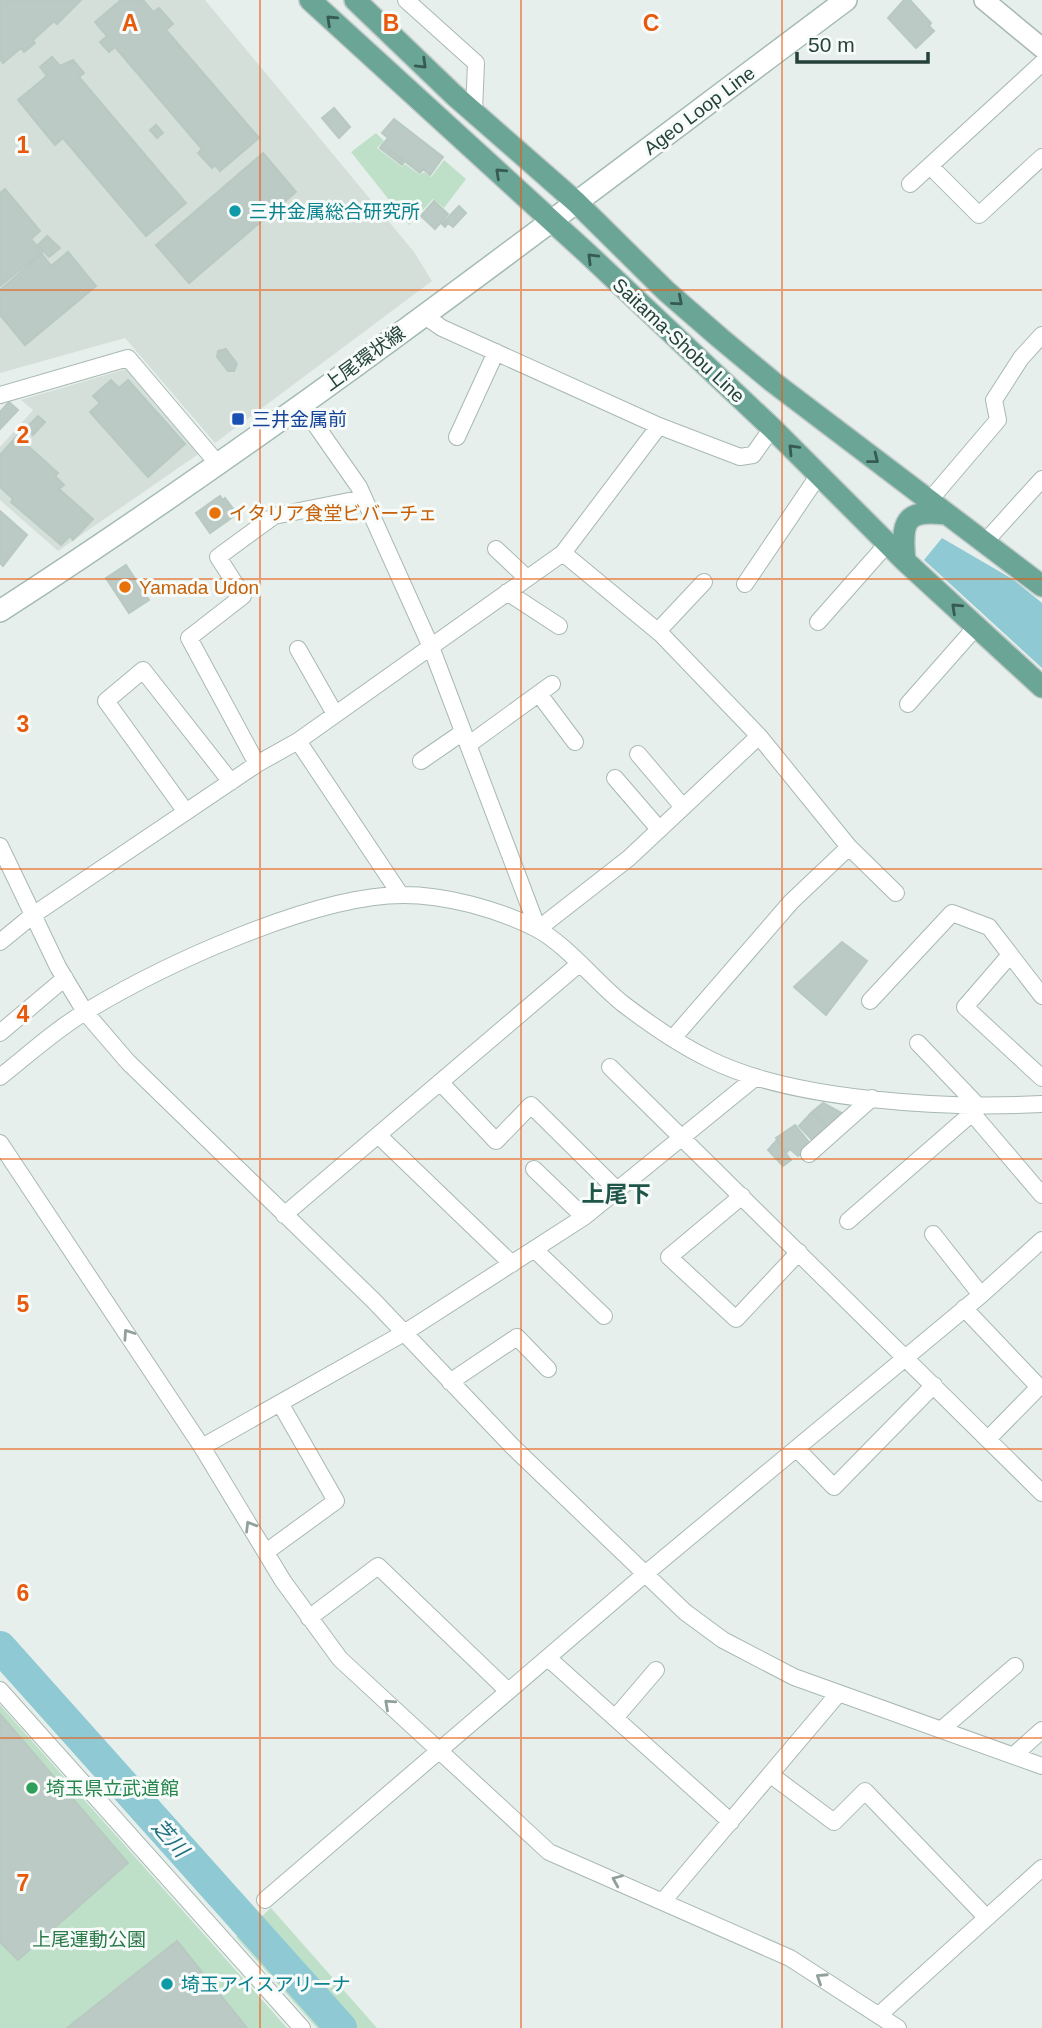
<svg xmlns="http://www.w3.org/2000/svg" width="1042" height="2028" font-family="Arial,'Noto Sans JP',sans-serif">
<rect width="100%" height="100%" fill="#e6efeb"/>
<!-- built -->
<path fill="#d4dfda" d="M0,0H205L414,252L432,281L215,443L125,338L0,373Z
M126,369L200,453L58,551L0,500V447L33,410L21,400Z"/>
<!-- green -->
<path fill="#bfe0c8" d="M376,133L384,141L377,148L402,167L405,164L420,175L424,172L431,177L444,160L466,179L444,208L433,199L409,225L351,152Z
M0,1705L287,2028H0Z
M271,1908L377,2028H344L252,1925Z
M246,1927L336,2028H317L236,1937Z"/>
<!-- water -->
<path fill="#8ec9d4" d="M942,538L1014,580L1042,603V668L924,560Z"/>
<g fill="none" stroke-linecap="round" stroke-linejoin="round">
<!-- river -->
<path stroke="#8ec9d4" stroke-width="32" d="M0,1647L341,2028"/>
</g>
<!-- building -->
<path fill="#bbcac4" stroke="#b8c9c2" stroke-width="2" d="M0,0H81L57,24L54,21L33,40L35,43L24,52L21,48L3,63L0,59Z
M121,0H143L153,12L159,8L173,24L166,30L259,138L220,171L215,165L212,168L198,153L202,149L115,47L109,52L100,42L107,36L95,22Z
M904,0H910L931,23L929,26L934,31L916,48L888,18Z
M52,57L60,66L73,60L84,73L79,77L186,203L146,236L63,138L55,145L18,100L47,76L40,67Z
M334,108L350,127L339,138L322,118Z
M394,119L443,157L430,175L423,169L420,173L383,144L388,138L382,133Z
M156,125L163,133L157,138L150,130Z
M382,145L404,162L402,165L380,148Z
M263,153L296,192L189,283L156,245Z
M5,189L40,231L31,239L42,252L0,286V193Z
M434,201L448,214L435,229L421,216Z
M459,206L466,213L453,227L448,223L445,227L442,224Z
M47,236L60,248L49,257L38,245Z
M68,252L96,286L25,345L0,315V290L42,254L51,266Z
M226,349L237,364L234,371H228L217,357L218,351Z
M111,380L119,388L128,380L185,444L148,477L90,412L100,403L93,396Z
M9,402L18,410L0,429V412Z
M38,416L45,422L33,435L26,428Z
M17,436L58,473L55,476L64,485L59,489L93,519L73,540L70,536L61,545L11,502L13,499L0,487V455Z
M220,496L223,500L225,498L237,514L210,533L196,513Z
M0,511L27,535L3,566L0,563Z
M126,565L149,600L129,613L106,578Z
M842,942L867,961L826,1015L794,987Z
M823,1103L847,1116L830,1129L812,1112Z
M812,1112L830,1129L815,1143L799,1126Z
M795,1125L812,1146L798,1156L790,1149L787,1152L776,1138Z
M776,1141L791,1160L783,1166L768,1150Z
M0,1714L128,1863L18,1960L0,1942Z
M177,1941L247,2028H67Z"/>
<g fill="none" stroke-linecap="round" stroke-linejoin="round">
<defs>
<path id="minor" d="M406,0L476,63L474,111
M930,166L979,215L1042,157
M910,184L1042,63
M423,315L442,328L659,426L740,457L753,455L772,428
M0,395L128,358L218,464
M301,404L359,487L431,647L538,929
M457,437L496,352
M929,501L998,420L994,400L1021,358L1042,335
M985,542L1042,479
M496,549L527,578
M745,584L818,476
M507,592L559,626
M818,622L887,544
M658,631L704,582
M298,649L335,714
M539,694L575,742
M908,704L976,627
M759,736L849,847
M298,741L400,894
M468,745L552,684
M638,754L683,807
M421,761L463,732
M257,764L189,638L243,596L218,557L274,516L364,498
M615,778L659,829
M186,812L106,701L143,670L231,782
M0,846L58,967L85,1012L128,1062L374,1301L512,1446L685,1612L723,1640L794,1677L1042,1766
M538,929L629,858L759,736L661,634L563,553
M0,942L33,915L257,764L298,741L563,553L659,426
M1010,955L965,1007L1042,1078
M870,1001L952,913L989,927L1042,996
M0,1033L65,978
M674,1037L791,902L849,847L896,893
M610,1067L1042,1493
M0,1077C28,1055 56,1029 87,1011C163,965 314,895 403,895C446,895 497,909 535,928C564,942 596,982 622,1003C648,1023 680,1045 709,1059C793,1101 948,1109 1042,1104
M440,1082L496,1141L531,1105L617,1190
M972,1113L1042,1195
M378,1135L512,1264
M0,1143L202,1447L283,1581L340,1659L549,1852L790,1958L898,2028
M809,1154L872,1098
M534,1169L584,1217
M742,1196L669,1257L736,1319L799,1252
M284,1215L579,964
M848,1221L979,1107L918,1043
M933,1234L981,1295
M534,1249L604,1316
M964,1308L1039,1387L988,1439
M450,1382L517,1337L548,1369
M202,1447L404,1333L584,1217L756,1077
M797,1449L834,1487L934,1385
M266,1552L336,1501L280,1403
M309,1618L378,1566L508,1691
M548,1658L731,1822
M0,1690L302,2028
M615,1718L656,1670
M942,1729L1015,1666
M1014,1755L1042,1730
M771,1775L834,1822L865,1791L986,1917
M265,1900L645,1574L981,1295L1042,1240
M664,1900L838,1694
M879,2015L1042,1868"/>
<path id="tertiary" d="M984,0L1042,48"/>
<path id="secondary" d="M0,611C291,423 569,207 846,0"/>
<path id="primary" d="M310,0L588,254L772,428L905,561L1042,687
M355,0L454,95L576,202L666,291L720,338L773,382L1042,586
M905,561C901,522 904,509 946,514"/>
</defs>
<!-- minor casing -->
<use href="#minor" stroke="#a8b8b2" stroke-width="18"/>
<!-- tertiary casing -->
<use href="#tertiary" stroke="#a8b8b2" stroke-width="22"/>
<!-- secondary casing -->
<use href="#secondary" stroke="#a4bbb3" stroke-width="24"/>
<!-- primary casing -->
<use href="#primary" stroke="#c2cac8" stroke-width="24"/>
<!-- minor -->
<use href="#minor" stroke="#fff" stroke-width="16"/>
<!-- tertiary -->
<use href="#tertiary" stroke="#fff" stroke-width="19"/>
<!-- secondary -->
<use href="#secondary" stroke="#fff" stroke-width="21"/>
<!-- primary -->
<use href="#primary" stroke="#6aa596" stroke-width="21"/>
</g>
<!-- one-way arrows -->
<defs><path id="oneway-chevron" d="M-2-3.5L2.5 0L-2 3.5" fill="none" stroke-width="1.6" stroke-linecap="round" stroke-linejoin="round" transform="scale(1.75)"/></defs>
<g stroke="#365b51">
<use href="#oneway-chevron" transform="translate(331 20) rotate(-137)"/>
<use href="#oneway-chevron" transform="translate(422 64) rotate(44)"/>
<use href="#oneway-chevron" transform="translate(500 173) rotate(-137)"/>
<use href="#oneway-chevron" transform="translate(592 258) rotate(-135)"/>
<use href="#oneway-chevron" transform="translate(678 301) rotate(41)"/>
<use href="#oneway-chevron" transform="translate(793 449) rotate(-134)"/>
<use href="#oneway-chevron" transform="translate(874 459) rotate(38)"/>
<use href="#oneway-chevron" transform="translate(956 608) rotate(-137)"/>
</g>
<g stroke="#92a09c">
<use href="#oneway-chevron" transform="translate(128 1334) rotate(-124)"/>
<use href="#oneway-chevron" transform="translate(250 1526) rotate(-121)"/>
<use href="#oneway-chevron" transform="translate(389 1704) rotate(-138)"/>
<use href="#oneway-chevron" transform="translate(617 1880) rotate(-157)"/>
<use href="#oneway-chevron" transform="translate(821 1978) rotate(-147)"/>
</g>
<!-- grid -->
<path fill="none" stroke="#e8590c" stroke-width="2" stroke-opacity="0.55" d="M260,0V2028M521,0V2028M782,0V2028M0,290H1042M0,579H1042M0,869H1042M0,1159H1042M0,1449H1042M0,1738H1042"/>
<!-- markers -->
<g fill="#0f9aa8" stroke="#f7fbf9" stroke-width="2.5">
<circle cx="235" cy="211" r="7"/>
<circle cx="167" cy="1984" r="7"/>
</g>
<rect fill="#1a4fb4" stroke="#f7fbf9" stroke-width="2.5" x="231" y="412" width="14" height="14" rx="3.5"/>
<g fill="#e8710a" stroke="#f7fbf9" stroke-width="2.5">
<circle cx="215" cy="513" r="7"/>
<circle cx="125" cy="587" r="7"/>
</g>
<circle fill="#2e9e5b" stroke="#f7fbf9" stroke-width="2.5" cx="32" cy="1788" r="7"/>
<g text-anchor="middle" stroke-width="6" stroke-linejoin="round" paint-order="stroke">
<!-- street labels -->
<g font-size="19" fill="#24423a" stroke="#f7fbf9">
<text transform="translate(699 110) rotate(-37)" y="7">Ageo Loop Line</text>
<text transform="translate(679 340) rotate(43)" y="7">Saitama-Shobu Line</text>
<text transform="translate(364 358) rotate(-36)" y="7">上尾環状線</text>
</g>
<!-- culture labels -->
<g font-size="19" fill="#0d838f" stroke="#f7fbf9" text-anchor="start">
<text x="249" y="218">三井金属総合研究所</text>
<text x="181" y="1991">埼玉アイスアリーナ</text>
</g>
<!-- transit labels -->
<g font-size="19" fill="#164399" stroke="#f7fbf9" text-anchor="start">
<text x="252" y="426">三井金属前</text>
</g>
<!-- food labels -->
<g font-size="19" fill="#c56008" stroke="#f7fbf9" text-anchor="start">
<text x="229" y="520">イタリア食堂ビバーチェ</text>
<text x="139" y="594">Yamada Udon</text>
</g>
<!-- leisure labels -->
<g font-size="19" fill="#27864d" stroke="#f7fbf9" text-anchor="start">
<text x="46" y="1795">埼玉県立武道館</text>
</g>
<!-- park labels -->
<g font-size="19" fill="#2d7a4b" stroke="#f7fbf9">
<text x="89" y="1946">上尾運動公園</text>
</g>
<!-- water labels -->
<g font-size="21" font-style="italic" fill="#1c6f80" stroke="#f7fbf9">
<text transform="translate(170 1838) rotate(48)" y="7">芝川</text>
</g>
<!-- quarter labels -->
<g font-size="23" font-weight="bold" fill="#1f5548" stroke="#f7fbf9">
<text x="616" y="1202">上尾下</text>
</g>
</g>
<g font-size="23" text-anchor="middle" font-weight="bold" fill="#e8590c" stroke="#f7fbf9" stroke-width="6" stroke-linejoin="round" paint-order="stroke">
<text x="130" y="31">A</text>
<text x="391" y="31">B</text>
<text x="651" y="31">C</text>
<text x="23" y="153">1</text>
<text x="23" y="443">2</text>
<text x="23" y="732">3</text>
<text x="23" y="1022">4</text>
<text x="23" y="1312">5</text>
<text x="23" y="1601">6</text>
<text x="23" y="1891">7</text>
</g>
<!-- scale -->
<path d="M797 52v10h131v-10" fill="none" stroke="#24423a" stroke-width="3.5"/>
<text x="808" y="52" font-size="21" fill="#24423a" stroke="#f7fbf9" stroke-width="5" paint-order="stroke">50 m</text>
</svg>
